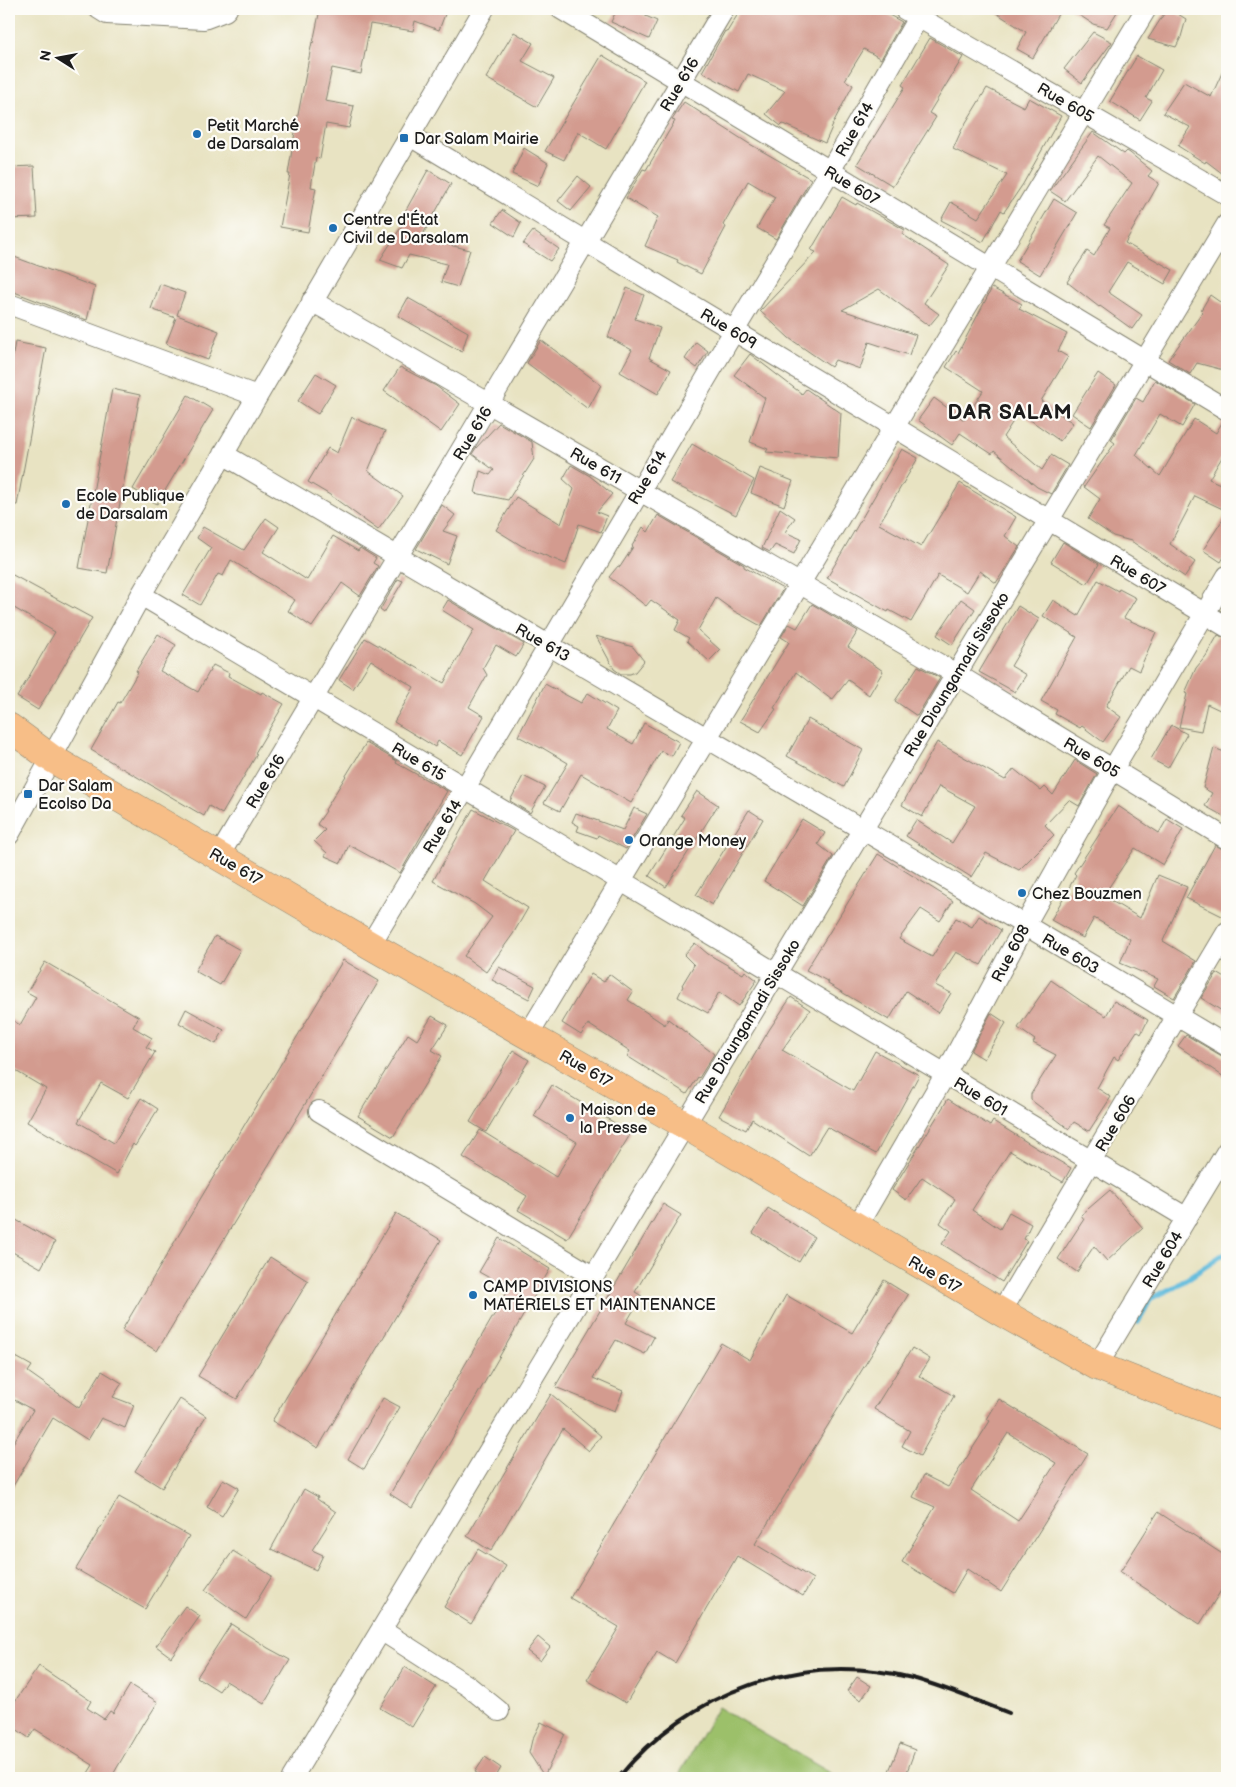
<svg xmlns="http://www.w3.org/2000/svg" width="1236" height="1787" font-family="'Balsamiq Sans',sans-serif">
<rect width="100%" height="100%" fill="#fdfcf7"/>
<filter id="ink" filterUnits="userSpaceOnUse"><feTurbulence type="fractalNoise" baseFrequency=".02" numOctaves="2"/><feDisplacementMap in="SourceGraphic" scale="10" xChannelSelector="R" yChannelSelector="G"/><feConvolveMatrix kernelMatrix="1 2 1 2 8 2 1 2 1" color-interpolation-filters="sRGB"/></filter>
<filter id="wash" filterUnits="userSpaceOnUse"><feTurbulence type="fractalNoise" baseFrequency=".0096" numOctaves="4" result="noise"/><feDisplacementMap in="SourceGraphic" scale="20" xChannelSelector="R" yChannelSelector="G"/><feGaussianBlur stdDeviation="1.12" result="paint"/><feColorMatrix in="noise" values="0 0 0 0 0 0 0 0 0 0 0 0 0 0 0 0 0 1.4 0 .05"/><feComposite in="paint" operator="in"/></filter>
<g filter="url(#wash)">
<rect width="100%" height="100%" fill="#e8e3c2"/>
<!-- pitch -->
<path fill="#9cc06b" stroke="#5c6e44" d="M718,1707L839,1778H677Z"/>
<g fill="none" stroke-linecap="round" stroke-linejoin="round">
<!-- stream -->
<path stroke="#5dbadb" stroke-width="5.5" d="M1138,1322L1151,1298L1175,1287L1227,1252"/>
</g>
<g id="blocks">
<!-- building -->
<path fill="#d39b8f" fill-rule="evenodd" d="M320,9L331,11L332,9H447L439,30L415,21L413,31L370,24L361,74L332,68L325,101L354,106L349,128L326,124L320,159L316,158L311,187L316,188L308,232L280,227L290,174H288L297,120L312,42L313,43Z
M617,9H630L657,21L649,39L611,22Z
M741,9H755L766,16L770,9H878L902,22L881,59L864,49L845,80L853,85L832,125H833L825,143L783,124L781,126L766,114L785,91L748,74L739,92L702,72L725,31L727,32Z
M990,9H1061L1033,58L1017,49L1026,32Z
M1070,9H1119L1107,28L1093,24Z
M1167,9H1170L1186,19L1181,37L1176,47L1148,39Z
M514,32L533,43L522,61L554,78L537,107L486,78Z
M1093,32L1112,42L1082,83L1064,69Z
M930,38L963,57L929,113L936,117L893,186L857,164L905,87L902,85Z
M602,55L645,81L606,149L578,132L564,160L545,151Z
M1137,56L1162,70L1146,98L1152,101L1140,120L1110,101Z
M1227,62V177L1206,161L1205,163L1178,146L1190,127L1163,113L1184,82L1211,97Z
M987,88L1024,107L1029,98L1061,116L1023,184L1004,212L1001,210L983,242L941,220L951,202L978,218L1007,175L953,149L962,129Z
M684,102L748,143L811,179L776,239L757,228L775,197L748,181L723,225L726,227L701,274L677,262L678,260L645,246L658,217L626,198L643,169L646,170L675,121L672,120Z
M1093,132L1124,154L1127,151L1130,153L1152,171L1148,176L1159,183L1125,243L1173,270L1165,284L1127,262L1108,292L1142,315L1132,329L1100,306L1099,307L1067,282L1087,251L1094,256L1110,228L1104,225L1132,183L1098,156L1065,201L1050,191Z
M524,148L548,163L538,186L512,174Z
M34,166L37,218L9,219V167Z
M428,170L451,184L421,238L470,250L458,287L441,282L447,264L409,255L402,268L380,260L405,221L401,219Z
M578,176L591,187L571,211L558,201Z
M842,197L856,205L857,203L905,230L902,234L949,265L924,303L939,314L929,326L879,289L842,310L916,335L909,355L869,342L860,369L835,360L831,367L789,338L760,311L816,252L811,250Z
M1054,199L1077,213L1040,275L1017,261Z
M502,210L521,223L514,237L493,223Z
M533,231L559,249L550,261L523,244Z
M9,255L95,287L87,320L9,290Z
M160,284L185,293L177,315L219,331L208,360L166,344L176,318L151,309Z
M627,288L644,295L635,319L660,328L649,358L671,370L658,394L620,372L632,350L608,337Z
M992,288L1022,304L1019,309L1067,334L1058,351L1068,357L1041,401L1073,423L1060,441L1019,412L1003,437L1042,470L1051,455L1068,465L1051,494L1037,487L994,451L992,454L960,433L952,445L918,420L934,398L964,420L983,391L946,367L956,351L958,353Z
M1210,295L1227,307V371L1197,363L1190,374L1168,360L1203,312L1201,310Z
M408,298L468,332L462,352L398,316Z
M541,340L601,385L588,409L527,363Z
M15,342L46,348L17,505H9V378Z
M696,342L708,351L697,368L685,359Z
M750,354L802,394L806,389L841,413L838,458L766,452L768,449L750,442L765,398L734,375Z
M400,367L436,386L460,404L441,432L384,391Z
M316,373L336,385L318,414L298,401Z
M1098,373L1116,385L1091,427L1072,414Z
M1155,380L1195,404L1182,427L1160,414L1136,455L1160,476L1194,419L1216,433L1223,421L1227,422V449L1209,479L1227,487V511L1195,496L1170,544L1195,562L1185,577L1131,541L1113,536L1088,519L1100,499L1084,487L1115,443L1111,440L1136,398L1143,402Z
M112,389L140,395L107,573L79,568Z
M188,395L213,410L157,504L133,489Z
M352,417L385,431L368,471L403,496L378,530L330,495L308,482L328,448L337,453Z
M499,423L532,442L534,459L508,500L475,493L480,471L490,475L494,470L472,454L476,448Z
M692,444L754,480L736,515L670,482Z
M902,449L918,458L879,524L921,547L960,483L1016,517L1005,536L1019,547L996,583L980,571L967,592L938,575L911,622L889,610L888,612L827,578Z
M571,465L590,476L612,494L597,512L607,516L601,532L579,524L566,564L522,546L496,530L516,497L561,524L574,489L563,479Z
M760,468L793,481L784,506L751,493Z
M442,505L455,515L443,531L457,536L447,564L416,549Z
M780,508L795,518L785,532L801,539L794,554L775,545L770,552L762,548Z
M1227,513V552L1221,562L1203,550Z
M658,515L744,565V567L783,589L761,626L734,611L716,598L698,630L720,650L709,661L687,641L689,638L675,630L680,620L651,600L646,606L609,577L618,566L620,567L633,547L632,546L643,527L648,532Z
M266,518L279,527L263,552L307,580L333,536L358,551L360,548L376,558L373,563L378,566L360,596L342,583L312,627L288,611L295,600L231,560L223,576L218,574L200,605L183,595L211,548L197,538L203,527L244,550Z
M1063,542L1099,564L1087,584L1051,562Z
M9,573L92,618L38,710L17,697L55,632L9,605Z
M398,579L403,581L384,613L380,610Z
M1098,580L1118,591L1119,589L1136,598L1124,618L1156,632L1139,671L1129,666L1106,706L1121,717L1103,742L1082,726L1080,728L1055,714L1057,710L1041,701L1077,637L1043,616L1053,600L1078,616Z
M961,599L975,609L952,645L937,635Z
M448,600L524,644L516,657L496,645L483,668L487,675L469,707L484,716L462,755L438,741L435,747L394,722L414,687L371,660L353,689L339,680L365,638L444,683L474,630L442,610Z
M812,604L858,631L848,647L883,671L869,695L848,680L832,700L796,672L774,708L776,709L760,732L740,721L789,642L781,637L789,624L797,628Z
M1018,606L1039,619L1011,666L1026,675L1015,692L979,672Z
M158,634L176,645L160,671L198,692L213,665L229,673L228,676L261,694L262,692L284,704L255,753L257,754L222,814L209,806L204,816L91,750L118,702L120,703L138,672L136,671Z
M1218,635L1227,639V700L1222,711L1207,704L1201,731L1179,727L1187,694L1185,693L1196,668L1206,656Z
M596,636L633,647L644,661L635,672L630,674H621L614,669Z
M918,666L940,678L917,716L895,701Z
M545,684L581,703L588,693L617,711L607,729L633,744L644,723L679,742L672,756L661,751L631,803L581,774L560,811L544,803L568,763L541,747V748L518,736Z
M808,719L863,750L844,787L787,756Z
M1171,725L1187,734L1168,768L1151,759Z
M937,742L1005,780L1014,769L1041,791L1045,787L1053,795L1075,760L1097,774L1079,806L1069,800L1045,825L1054,835L1019,870L986,853L971,877L906,836L916,820L952,843L975,806L939,786L922,817L902,805Z
M366,743L397,761L396,763L447,791L400,873L349,845L341,863L325,856L327,853L314,841L325,830L317,824L326,811L325,810Z
M1214,748L1227,753V818L1205,806L1212,793L1203,788Z
M523,776L545,787L530,813L510,801Z
M697,791L718,805L666,887L649,876L685,818L681,815Z
M1118,806L1159,833L1167,819L1183,829L1163,865L1135,848L1103,896L1140,918L1158,875L1187,887L1163,941L1196,961L1174,998L1154,986L1158,979L1120,963L1130,939L1094,918L1083,938L1051,920L1076,875L1074,873Z
M634,808L647,814L626,849L598,835L597,838L577,831L579,826L572,822L576,813L623,830Z
M473,809L514,831L485,881L528,908L513,934L486,972L464,956L492,917L475,904L433,881Z
M749,810L763,819L712,905L696,895Z
M802,819L825,833L818,844L833,856L803,906L764,881Z
M1215,845L1227,851V905L1222,916L1186,898Z
M878,854L953,901L940,921L921,909L899,939L932,957L956,918L972,927L979,916L1001,930L981,965L956,952L935,985L951,993L939,1013L906,991L889,1020L828,984L829,982L806,970Z
M215,936L240,950L220,985L195,971Z
M695,943L708,954L743,974L745,971L757,980L739,1006L719,992L708,1013L678,997L683,986L682,985L694,965L684,955Z
M343,960L379,981L157,1351L122,1330Z
M45,962L139,1017L133,1027L152,1038L146,1047L155,1052L128,1098L101,1083L78,1122L114,1143L141,1098L158,1109L135,1146L133,1144L117,1174L27,1122L46,1089L14,1070L16,1066L9,1062V1018L20,1025L36,997L27,992Z
M499,967L535,986L529,999L492,980Z
M1217,973L1227,979V1014L1201,998Z
M591,974L604,982L609,974L633,992L628,1000L665,1025L668,1019L714,1054L699,1078L698,1077L687,1094L627,1056L630,1051L588,1024L581,1035L562,1023Z
M1051,980L1081,1001L1106,1016L1114,1001L1148,1020L1141,1034L1137,1031L1118,1060L1114,1057L1097,1088L1111,1097L1089,1131L1074,1122L1069,1129L1031,1100V1094L1056,1055L1033,1043L1035,1040L1018,1028Z
M791,997L810,1010L782,1050L853,1091L875,1051L919,1075L876,1154L827,1127L809,1156L752,1119L746,1130L719,1116L769,1030Z
M186,1009L224,1030L216,1044L179,1023Z
M991,1013L1006,1023L984,1059L971,1051Z
M432,1016L448,1025L432,1050L442,1056L393,1137L358,1116L408,1034L417,1040Z
M1186,1035L1227,1059V1079L1178,1046Z
M513,1050L529,1060L486,1132L470,1122Z
M552,1085L631,1133L567,1239L518,1210L527,1196L463,1157L480,1130L556,1177L577,1142L534,1116Z
M948,1099L990,1126L993,1121L1038,1149L1071,1168L1063,1182L1010,1151L972,1210L1000,1229L1009,1212L1031,1224L1024,1239L1027,1241L1002,1282L942,1244L951,1231L940,1223L955,1199L922,1177L906,1200L892,1190Z
M1110,1190L1143,1228L1107,1261L1094,1246L1077,1272L1058,1259L1084,1219L1081,1215Z
M663,1204L681,1215L635,1292L642,1296L626,1323L654,1337L645,1354L616,1340L593,1378L623,1391L615,1411L555,1387Z
M768,1208L814,1237L799,1262L753,1233Z
M396,1213L441,1240L318,1448L272,1421Z
M9,1216L55,1242L41,1268L9,1250Z
M499,1238L550,1269L412,1508L390,1494L509,1289L479,1272Z
M270,1257L308,1281L237,1399L198,1376Z
M884,1280L908,1295L755,1544L813,1579L803,1596L737,1556L675,1663L657,1652L626,1703L587,1680L619,1627L570,1598L721,1343L750,1360L786,1295L852,1333Z
M912,1348L930,1359L919,1376L954,1396L920,1456L902,1446L910,1431L874,1409Z
M16,1357L32,1366L28,1372L79,1408L102,1371L122,1383L113,1397L134,1405L125,1428L101,1418L88,1440L53,1418L9,1493V1450L33,1410L9,1397V1370Z
M551,1394L601,1436L589,1451L563,1429L491,1551L467,1536Z
M383,1398L400,1407L364,1469L348,1459Z
M180,1399L206,1416L162,1488L135,1471Z
M999,1399L1088,1454L1001,1592L967,1569L953,1593L902,1562L935,1507L913,1497L924,1475L948,1487L990,1421L987,1419ZM1008,1433L1056,1463L1018,1521L971,1490Z
M223,1479L239,1488L222,1516L207,1507Z
M304,1489L318,1497L317,1499L336,1512L312,1550L323,1555L316,1570L271,1549Z
M119,1497L189,1536L145,1609L76,1569Z
M1158,1512L1227,1557V1581L1200,1624L1120,1572Z
M478,1549L506,1566L471,1624L444,1607Z
M233,1551L272,1576L246,1619L205,1590Z
M185,1606L200,1616L171,1657L156,1646Z
M231,1624L268,1648L290,1660L264,1704L226,1681L219,1691L197,1677Z
M538,1637L550,1647L540,1661L527,1651Z
M39,1666L91,1701L87,1708L104,1719L110,1711L113,1713L130,1685L158,1702L144,1724L143,1723L111,1778H85L93,1765L35,1729L29,1738L9,1724V1710Z
M405,1667L436,1687L412,1727L380,1708Z
M857,1677L871,1686L861,1700L847,1691Z
M541,1722L565,1734L544,1776L529,1753L532,1740Z
M900,1744L915,1750L905,1777L889,1771Z
M485,1757L501,1768L495,1778H485L475,1772Z"/>
</g>
</g>
<g filter="url(#ink)">
<use href="#blocks" fill-opacity="0" stroke="#82806f" stroke-width="1"/>
<g fill="none" stroke-linecap="round" stroke-linejoin="round">
<defs>
<path id="minor" d="M99,9L107,14L204,19L225,11L227,9
M561,9L1227,410
M904,9L1227,195
M410,136L1227,627
M312,301L956,674L1227,839
M9,304L257,396
M223,454L1025,925L1227,1046
M141,595L1187,1218
M9,835L141,595L484,9
M219,856L724,9
M370,945L465,788L734,331L830,171L923,9
M528,1035L1146,9
M319,1111L594,1277
M856,1228L945,1075L1025,925L1113,769L1227,576
M1001,1312L1227,932
M1097,1366L1227,1151
M381,1630L468,1686L499,1711
M292,1778L1227,224"/>
<path id="highway" d="M9,727L51,758L370,945L685,1125L1001,1312L1097,1366L1227,1417"/>
</defs>
<!-- minor casing -->
<use href="#minor" stroke="#82806f" stroke-width="22"/>
<!-- highway casing -->
<use href="#highway" stroke="#82806f" stroke-width="29"/>
<!-- minor -->
<use href="#minor" stroke="#fff" stroke-width="20"/>
<!-- highway -->
<use href="#highway" stroke="#f7be87" stroke-width="28"/>
<!-- rail -->
<path stroke="#1c1c1c" stroke-width="4" d="M618,1778C690,1691 801,1650 912,1678C945,1687 977,1701 1009,1713"/>
</g>
</g>
<!-- markers -->
<g fill="#1f6fb2" stroke="#fdfcf7" stroke-width="2">
<circle cx="197" cy="134" r="5"/>
<rect x="399" y="133" width="10" height="10" rx="2.5"/>
<circle cx="333" cy="228" r="5"/>
<circle cx="66" cy="504" r="5"/>
<rect x="23" y="789" width="10" height="10" rx="2.5"/>
<circle cx="629" cy="840" r="5"/>
<circle cx="1022" cy="893" r="5"/>
<circle cx="570" cy="1118" r="5"/>
<circle cx="473" cy="1295" r="5"/>
</g>
<g text-anchor="middle" stroke-width="4.5" stroke-linejoin="round" paint-order="stroke">
<!-- street labels -->
<g font-size="16" fill="#1c1c1c" stroke="#fdfcf7">
<text transform="translate(679 84) rotate(-59)" y="6">Rue 616</text>
<text transform="translate(1066 102) rotate(30)" y="6">Rue 605</text>
<text transform="translate(854 129) rotate(-60)" y="6">Rue 614</text>
<text transform="translate(852 185) rotate(31)" y="6">Rue 607</text>
<text transform="translate(729 328) rotate(31)" y="6">Rue 609</text>
<text transform="translate(472 433) rotate(-59)" y="6">Rue 616</text>
<text transform="translate(596 465) rotate(30)" y="6">Rue 611</text>
<text transform="translate(647 477) rotate(-59)" y="6">Rue 614</text>
<text transform="translate(1138 574) rotate(31)" y="6">Rue 607</text>
<text transform="translate(543 642) rotate(30)" y="6">Rue 613</text>
<text transform="translate(956 674) rotate(-59)" y="6">Rue Dioungamadi Sissoko</text>
<text transform="translate(1092 757) rotate(31)" y="6">Rue 605</text>
<text transform="translate(419 761) rotate(31)" y="6">Rue 615</text>
<text transform="translate(265 781) rotate(-59)" y="6">Rue 616</text>
<text transform="translate(442 826) rotate(-59)" y="6">Rue 614</text>
<text transform="translate(236 866) rotate(30)" y="6">Rue 617</text>
<text transform="translate(1010 953) rotate(-62)" y="6">Rue 608</text>
<text transform="translate(1071 953) rotate(31)" y="6">Rue 603</text>
<text transform="translate(747 1021) rotate(-59)" y="6">Rue Dioungamadi Sissoko</text>
<text transform="translate(586 1068) rotate(30)" y="6">Rue 617</text>
<text transform="translate(981 1096) rotate(31)" y="6">Rue 601</text>
<text transform="translate(1115 1123) rotate(-59)" y="6">Rue 606</text>
<text transform="translate(1162 1259) rotate(-59)" y="6">Rue 604</text>
<text transform="translate(935 1274) rotate(30)" y="6">Rue 617</text>
</g>
<!-- poi labels -->
<g font-size="16" fill="#1c1c1c" stroke="#fdfcf7" text-anchor="start">
<text x="207" y="131">Petit Marché<tspan x="207" dy="18">de Darsalam</tspan></text>
<text x="414" y="144">Dar Salam Mairie</text>
<text x="343" y="225">Centre d'État<tspan x="343" dy="18">Civil de Darsalam</tspan></text>
<text x="76" y="501">Ecole Publique<tspan x="76" dy="18">de Darsalam</tspan></text>
<text x="38" y="791">Dar Salam<tspan x="38" dy="18">Ecolso Da</tspan></text>
<text x="639" y="846">Orange Money</text>
<text x="1032" y="899">Chez Bouzmen</text>
<text x="580" y="1115">Maison de<tspan x="580" dy="18">la Presse</tspan></text>
<text x="483" y="1292">CAMP DIVISIONS<tspan x="483" dy="18">MATÉRIELS ET MAINTENANCE</tspan></text>
</g>
<!-- district labels -->
<g font-size="21" font-weight="bold" letter-spacing="1" fill="#1c1c1c" stroke="#fdfcf7">
<text x="1010" y="419">DAR SALAM</text>
</g>
</g>
<!-- margin -->
<rect width="1236" height="1787" fill="none" stroke="#fdfcf7" stroke-width="30"/>
<!-- north arrow -->
<g transform="translate(58 58) rotate(281)" stroke="#fdfcf7" stroke-width="4" paint-order="stroke">
<path d="M0-4L9 19L0 12L-9 19Z" fill="#1c1c1c"/>
<text y="-8" font-size="14" font-weight="bold" text-anchor="middle" fill="#1c1c1c">N</text>
</g>
</svg>
